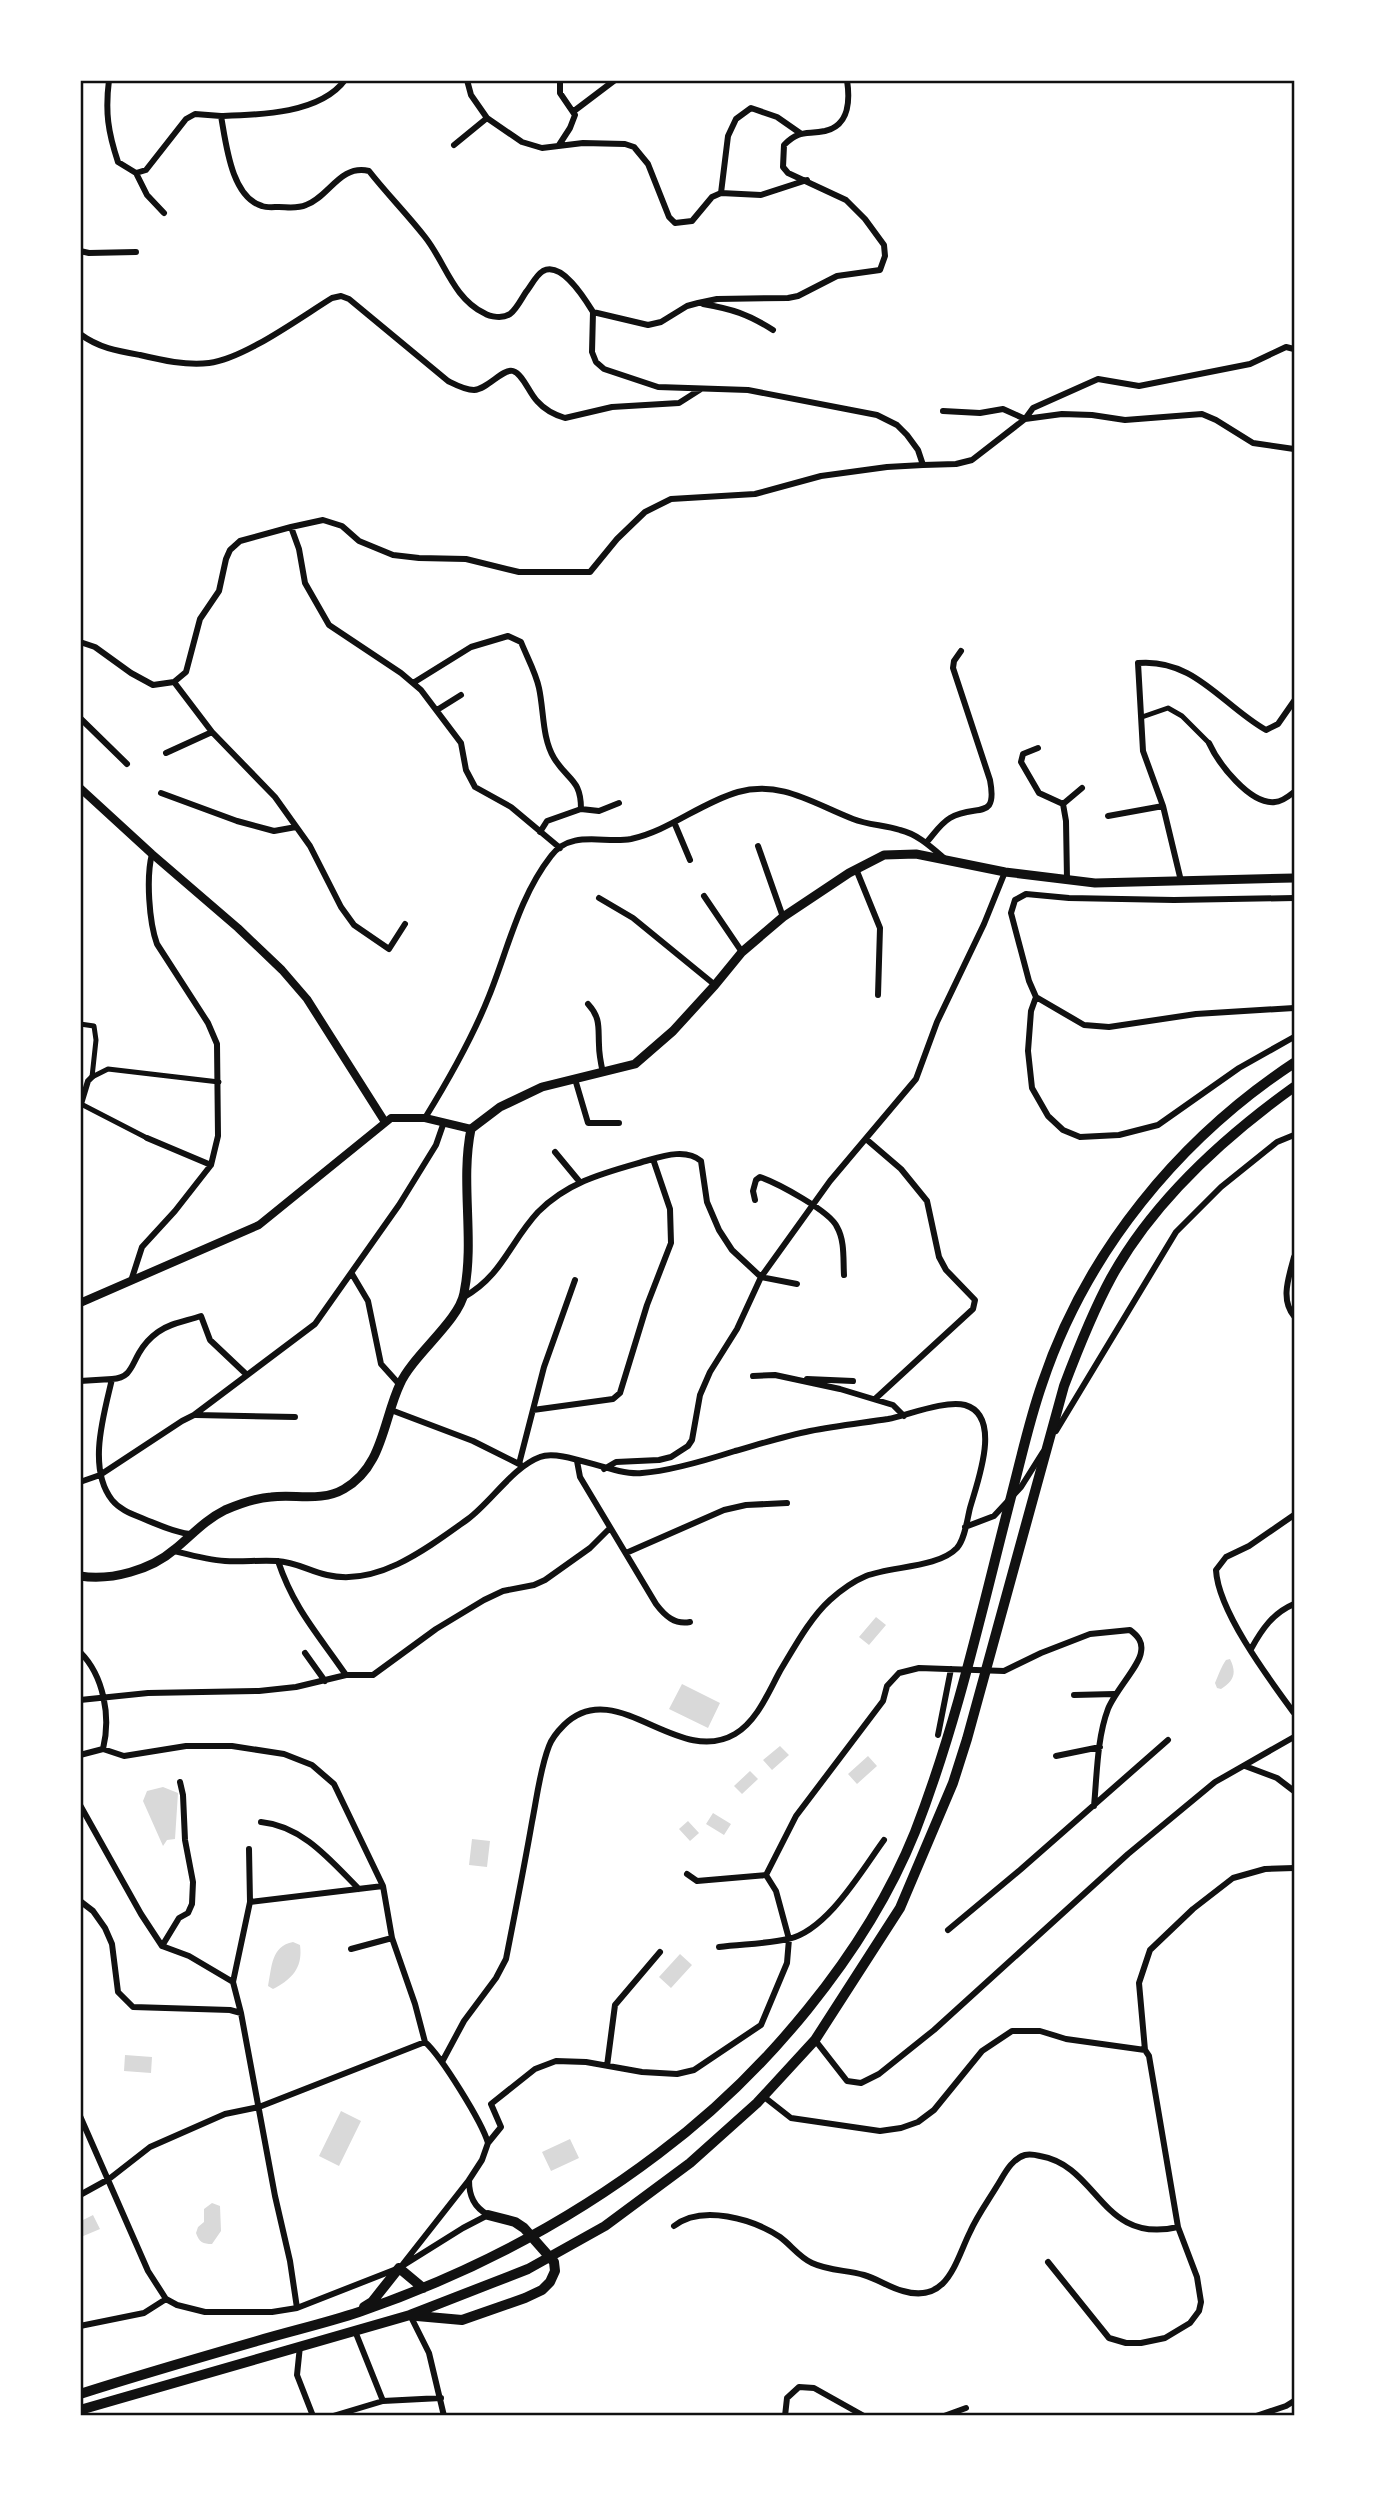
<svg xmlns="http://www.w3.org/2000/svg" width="1375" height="2496" font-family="Mulish,sans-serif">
<rect width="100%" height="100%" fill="#fff"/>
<!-- water -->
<path fill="#d9d9d9" d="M876,1617L886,1625L869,1645L859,1637Z
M1230,1659C1237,1673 1234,1681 1221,1689L1217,1688L1215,1683C1218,1676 1222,1665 1226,1660Z
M682,1684L720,1703L708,1728L669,1709Z
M780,1746L789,1755L772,1770L763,1760Z
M868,1756L877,1766L857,1784L848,1774Z
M750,1771L758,1779L742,1794L734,1786Z
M163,1787L178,1793L175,1839L167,1840L163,1846L143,1801L147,1791Z
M713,1813L731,1824L724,1835L706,1824Z
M688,1821L699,1833L690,1841L679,1829Z
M472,1839L490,1841L487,1867L469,1865Z
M293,1942L300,1945C303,1968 292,1979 273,1989L268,1986C272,1967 271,1946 293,1942Z
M680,1954L692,1965L671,1988L659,1977Z
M125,2055L152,2057L151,2073L124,2071Z
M341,2111L361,2121L339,2166L319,2156Z
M570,2139L579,2158L551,2171L542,2152Z
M212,2203L220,2206L221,2231L212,2244C203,2244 199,2242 196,2233L198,2227L204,2222V2209Z
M93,2215L100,2229L81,2237V2221Z"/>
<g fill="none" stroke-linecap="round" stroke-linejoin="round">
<!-- pedestrian -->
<path stroke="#111" stroke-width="5" d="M1142,717L1168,708L1182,716L1209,743
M80,1024L94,1026L96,1040L92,1077
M92,1077L108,1069L219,1082
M81,1104L147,1138"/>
<!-- minor -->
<path stroke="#111" stroke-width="6" d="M109,80C105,112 108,132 118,162L136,173L146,170L186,119L195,114L221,116C226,143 231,197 262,206C267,208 274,207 279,207C287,207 297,209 306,205C329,197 340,164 369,171C387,194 407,214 425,237C445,262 453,298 484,313C490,317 503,319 510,314C516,310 522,298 526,292C531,286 536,275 543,271C562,261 585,299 593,312L648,325L661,322L687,306L698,303L717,299L788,298L798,296L837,276L880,270L885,256L884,245L865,219L846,200L788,173L783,167L784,145C800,129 806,135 825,131C850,125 850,100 847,80
M467,80L471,95L487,118L522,142L542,148L583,143L625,144L634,147L648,164L669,217L675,223L692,221L712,197L721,193L761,195L807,180
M574,111L615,80
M221,116C258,115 320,114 345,80
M454,145L487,118
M559,145L570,128L575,115L560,93V80
M136,173L147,195L164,213
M721,193L728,136L736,119L751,108L777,117L800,133
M80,251L89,253L136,252
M703,304C732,309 748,314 773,330
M593,312L592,352L596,362L604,369L658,387L748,390L877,415L897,425L907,435L918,450L923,465L956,464L972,460L1025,419L1062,414L1092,415L1125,420L1202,414L1216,420L1253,443L1294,449
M80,334C99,348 117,351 140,355C161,360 187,366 209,363C244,359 301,317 332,298L341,296L349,299L448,381C456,385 465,390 474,390C488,389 503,368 513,371C523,374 529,393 537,401C544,409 555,415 565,418L612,407L679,403L701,389
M943,411L980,413L1003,409L1025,419L1033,408L1098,379L1139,386L1250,364L1286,347L1294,349
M291,527L299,549L305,583L329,625L401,673L421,690L461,743L466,770L475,787L511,807L560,848
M80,642L95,647L131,673L153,685L174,682L186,672L200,619L219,591L226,559L230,550L240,541L291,527L323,520L342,526L359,541L393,555L419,558L466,559L519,572H590L617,539L645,512L671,499L755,494L821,476L887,467L923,465
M174,682L212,732L275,797L310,846L341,907L354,925L389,949L405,924
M413,683L471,647L508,636L521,642C527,657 536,673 539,688C544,711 542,738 554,758C568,781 581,779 581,809L547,821L540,832
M437,710L461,695
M80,718L127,764
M1209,743C1218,763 1250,805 1275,802C1282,802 1289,796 1294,792
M1038,748L1023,754L1021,762L1039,793L1063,804L1066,821L1067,879
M166,753L212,732
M161,793L237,821L274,831L296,827
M1063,804L1082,788
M581,809L599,811L619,803
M1108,816L1163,806
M674,822L690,860
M926,843C934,834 940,824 950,818C976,803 998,822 990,780L953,668L954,661L961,651
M758,846L783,917
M856,869L880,928L878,995
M1181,881L1163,806L1143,751L1138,663C1194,658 1222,705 1266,730L1278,724L1294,701
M704,896L742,952
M599,898L633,918L715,985
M1294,898L1174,900L1069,898L1026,894L1015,900L1011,913L1029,981L1036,997L1084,1025L1109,1027L1196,1014L1294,1008
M1036,997L1031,1011L1028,1051L1032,1088L1048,1116L1063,1130L1080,1137L1119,1135L1158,1125L1239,1068L1294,1037
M588,1004C601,1018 598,1028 599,1045C599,1055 601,1064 603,1073
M575,1079L588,1123H619
M81,1104L88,1081L92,1077
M425,1118C449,1079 472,1039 489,996C508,949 519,897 551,856C571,829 604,844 631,839C669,831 700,803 738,792C781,780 814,804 853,819C868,825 884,825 900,830C917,834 930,846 944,858
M147,1138L211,1165
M866,1139L901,1169L927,1201L939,1257L946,1270L975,1300L973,1309L875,1399
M555,1152L579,1181
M755,1200L753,1191L756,1180L760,1177C777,1183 830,1211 837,1227C845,1241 843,1259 844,1275
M1294,1257C1289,1277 1280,1299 1294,1316
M352,1274L368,1301L381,1364L399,1384
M131,1281L142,1247L175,1211L211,1165L218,1136L217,1044L208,1023L157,944C149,922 146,877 152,854
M464,1297C502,1276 510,1242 538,1212C570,1180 608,1172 649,1160C666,1155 687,1149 701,1161L707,1202L719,1230L732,1250L761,1277L797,1284
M753,1376L775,1375L840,1389L893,1405L904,1416
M807,1379L853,1381
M80,1381L112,1379
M391,1410L473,1441L521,1465
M533,1410L613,1399L620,1393L647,1305L671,1243L670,1209L653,1159
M196,1415L295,1417
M1056,1431L1176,1232L1221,1187L1277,1142L1294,1135
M577,1461L580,1477L656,1604C665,1616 675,1625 690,1622
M519,1464L544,1367L575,1280
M604,1469L616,1462L659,1460L671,1457L688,1446L692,1440L700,1395L710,1372L737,1329L761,1277L830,1181L916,1079L937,1022L984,924L1005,872
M80,1482L100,1475L182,1421L194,1415L315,1324L399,1205L436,1145L444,1122
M1294,1515L1249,1546L1226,1557L1216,1570C1218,1611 1269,1679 1294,1713
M965,1527L994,1516L1021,1487L1043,1452
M190,1534C173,1532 159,1525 144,1519C132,1514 120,1510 112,1500C87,1468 104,1414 112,1379C130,1378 131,1367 139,1353C143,1346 151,1337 158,1332C170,1323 186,1321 201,1316L210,1340L247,1375
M174,1551C190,1555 208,1560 225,1561C242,1562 260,1560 277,1561C296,1562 309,1571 327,1575C378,1587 429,1547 468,1519C491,1502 513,1467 540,1457C562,1448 613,1476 642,1473C671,1471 707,1460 735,1451C760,1444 785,1436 810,1431C836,1426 862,1423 888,1419C908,1415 945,1400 965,1405C1003,1416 977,1483 970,1508C967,1520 965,1539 957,1548C938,1568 891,1566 866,1576C854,1581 840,1591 830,1600C810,1618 794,1648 780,1671C768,1693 757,1721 735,1734C677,1768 616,1674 564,1725C558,1731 552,1738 549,1746C540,1769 537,1797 532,1822C524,1868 515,1913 506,1959L496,1978L464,2021L442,2062
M626,1553L724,1510L746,1505L787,1503
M278,1561C294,1609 318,1634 346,1675
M1251,1649C1262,1629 1273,1613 1294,1604
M80,1652C104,1676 111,1717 103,1749L80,1755
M305,1653L325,1681
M1074,1695L1114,1694
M80,1700L148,1693L259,1691L296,1687L346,1675H373L436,1629L484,1600L503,1591L534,1585L545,1580L590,1548L609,1529
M938,1735L951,1669
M103,1749L124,1756L186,1746H232L284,1754L312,1765L334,1784L383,1886L392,1938L415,2004L425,2042
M1056,1756L1100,1747
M1245,1766L1277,1778L1294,1791
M80,1805L141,1914L162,1946L189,1956L233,1982
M261,1822C303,1826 331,1861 359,1889
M687,1874L697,1881L766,1875
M766,1875L796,1816L883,1701L887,1686L899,1673L919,1668L1004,1671L1041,1653L1090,1634L1130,1630C1138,1636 1143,1642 1141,1652C1140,1665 1115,1691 1108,1709C1097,1738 1097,1775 1094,1806
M80,1901L93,1911L105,1928L112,1944L118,1992L133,2007L230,2010L241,2013L275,2196L290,2261L297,2308
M250,1902L383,1886
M948,1930L1020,1870L1168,1740
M162,1946L179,1918L188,1913L192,1904L193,1882L185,1840L183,1795L180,1782
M719,1947C741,1944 766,1944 788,1939C827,1931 862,1870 884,1840
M351,1949L392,1938
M241,2013L233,1982L250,1902L249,1849
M815,2040L847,2081L861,2083L879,2074L934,2030L1128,1854L1215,1782L1294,1737
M1145,2050L1139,1983L1150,1950L1193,1909L1233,1878L1265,1869L1294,1868
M607,2066L615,2005L660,1952
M763,2096L791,2118L880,2131L901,2128L918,2122L934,2110L982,2051L1012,2031H1040L1066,2039L1145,2050L1149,2056L1178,2227L1197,2277L1201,2302L1199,2311L1190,2323L1165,2338L1141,2343H1126L1109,2338L1048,2262
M80,2116L148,2271L166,2299L177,2305L205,2312H272L297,2308L399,2268L463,2228L488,2215
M488,2143L501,2127L491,2104L535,2069L556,2061L586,2062L642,2072L677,2074L694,2070L761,2025L787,1963L789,1939L776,1891L766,1875
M469,2180C469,2196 474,2207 488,2215
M80,2195L109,2179L150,2147L225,2114L259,2107L425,2042
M674,2226C702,2204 753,2219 780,2237C791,2245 799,2257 812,2263C829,2271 847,2270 864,2275C878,2279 890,2288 903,2291C948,2304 955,2262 970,2232C977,2216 988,2201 997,2186C1004,2175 1011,2159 1025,2155C1029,2154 1036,2155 1040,2156C1099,2166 1101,2245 1178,2227
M403,2264L469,2180L482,2160L488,2143C482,2122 441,2056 425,2042
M410,2315L429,2353L444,2416
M80,2326L144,2313L166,2299
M355,2331L383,2401
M300,2346L297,2375L313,2416
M333,2416L383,2401L441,2398
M785,2416L787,2398L799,2387L814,2388L864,2416
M944,2416L966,2408
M1256,2416L1286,2406L1294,2401"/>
<!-- tertiary -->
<path stroke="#111" stroke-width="8" d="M80,788L152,854L238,928L282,970L307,999L385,1122
M80,1303L259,1225L391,1118H425L471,1129"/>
<!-- secondary -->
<path stroke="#111" stroke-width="9" d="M80,1576C111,1581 151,1570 175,1549C192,1535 205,1520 225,1510C239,1504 255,1498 271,1497C295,1494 322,1502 344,1489C383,1467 383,1420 400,1384C413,1355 459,1321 464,1293C475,1239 460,1183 471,1129L500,1107L542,1087L635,1064L673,1031L715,985L742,952L783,917L849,873L884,855L916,854L1005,872L1095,883L1294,878"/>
<!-- trunk -->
<path stroke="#111" stroke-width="10" d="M364,2307L372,2302L399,2268L423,2288
M417,2316L462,2320L525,2298L542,2290L550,2282L555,2271L554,2262L524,2228L515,2222L488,2215
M80,2394C139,2375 198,2358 257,2341C291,2331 326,2323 359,2312C467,2275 567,2223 658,2154C763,2076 866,1954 915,1832C957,1724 982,1609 1011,1497C1021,1459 1029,1421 1042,1384C1086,1252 1179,1139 1294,1063
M80,2410L410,2315L528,2269L605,2226L690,2163L757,2103L815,2040L900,1908L953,1783L967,1739L1064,1386C1078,1349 1092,1313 1111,1278C1154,1200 1223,1138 1294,1087"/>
</g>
<!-- border -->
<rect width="1375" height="2496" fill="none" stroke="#ffffff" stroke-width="164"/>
<rect x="82" y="82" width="1211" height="2332" fill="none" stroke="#111" stroke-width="2.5"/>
</svg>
